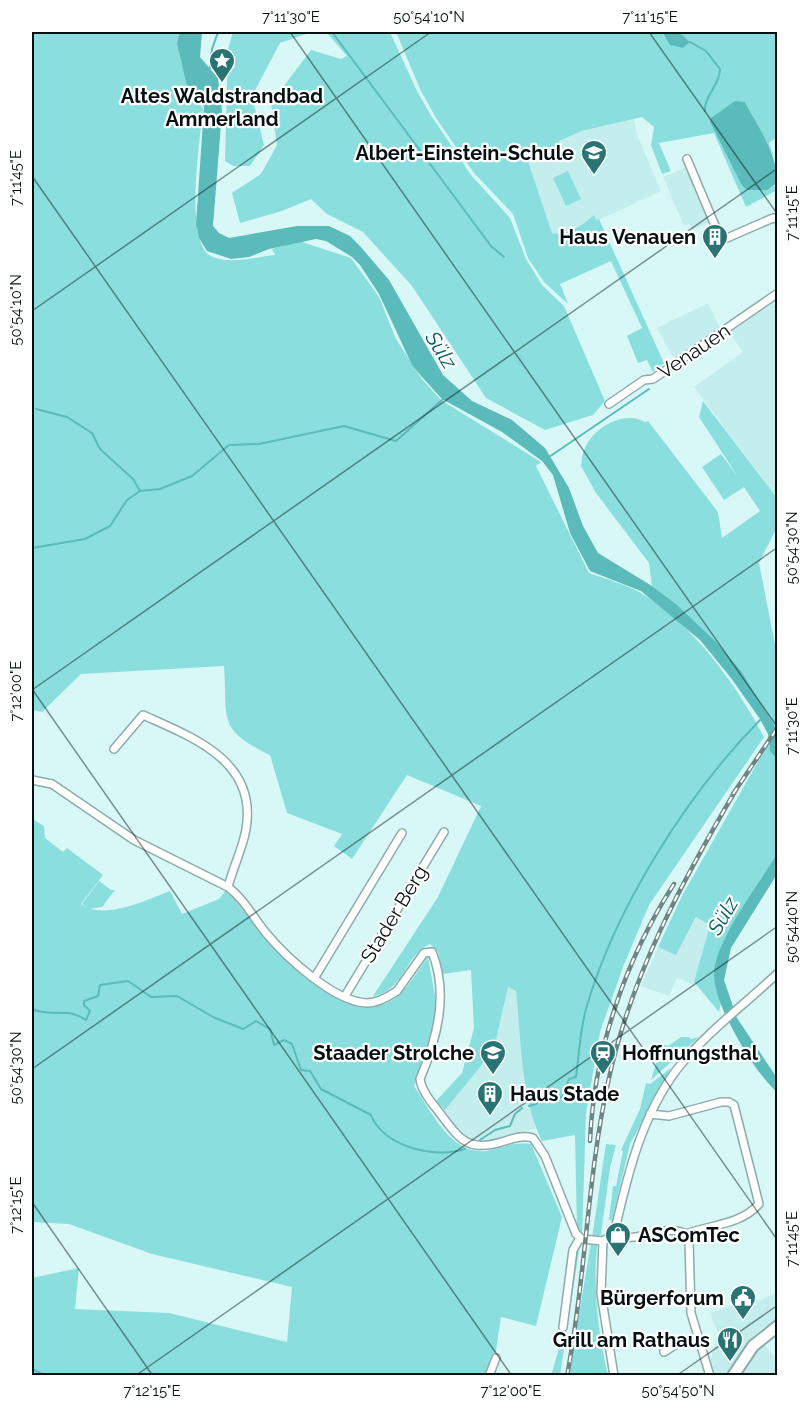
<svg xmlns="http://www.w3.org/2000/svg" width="809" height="1407" font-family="Raleway,sans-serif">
<rect width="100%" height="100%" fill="#d8f8f7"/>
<!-- built -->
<path fill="#c4eeed" d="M634,119L637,134L661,191L597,221L593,216L585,223L560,235L552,233L528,161L560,146L559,141L583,131Z
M689,166L712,221L692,230L689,224L684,226L663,177Z
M777,297V498L694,387L743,352L729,332Z
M708,303L720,328L676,358L672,356L657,328Z
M697,917L710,925L694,985L677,978L669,996L641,986L658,947L676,954Z
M508,986L516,991L524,1068L536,1128L487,1143L470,1142L455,1127L445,1110L481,1066L495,1044Z
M777,1293V1319L761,1329L746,1345L727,1375L706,1376L718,1333L710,1313L733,1305L761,1300Z
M764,1344L777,1360V1375L740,1376L746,1361Z"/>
<!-- green -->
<path fill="#8adfde" d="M32,32H193L188,90L203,108C201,136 183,241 211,256C228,265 256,257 275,255L272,249L299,241L351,258L379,297L396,339L422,379L441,400L541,462L536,466L589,573C606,579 625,584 641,593C694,625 735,683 764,737L649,905L623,967L600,1032L586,1113L582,1236L577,1230L575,1135L542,1141C521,1099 521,1038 516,991L508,987L495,1044L481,1066L445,1110L436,1101L462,1073L474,1028L471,970L443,974L438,952L430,944C404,956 404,991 373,996L438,897L481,806L407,775L352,859L334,846L342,834L287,813L270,755C216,729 228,719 224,666L81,674L42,712L32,710Z
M233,32H312L280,43L252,96L264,145L250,166H233L225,161L228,49Z
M315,32H390L417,91L432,117L471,175L510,218L526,259L542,285L564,306L605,401L593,415L545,430L486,398L412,286L363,232L327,214L311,199L282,211L240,223L232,193L261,174L277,145L271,103L311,50L341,59L347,56L327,33Z
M396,32H662L664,37L690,42L679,32H777V137L769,143L777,165C768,143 756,123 745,102L710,122L742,186L747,190L775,186L777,183V190L746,207L714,133L659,143L671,171L662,174L651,145L654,127L642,117L582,131L559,141L561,146L528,161L552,233C567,236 583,225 594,215L596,220L599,219L664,363L653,372L647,360L638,363L627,336L642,328L611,261L560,284L568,304L544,282L528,258L513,214L474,173L436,118L420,89Z
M568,171L581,199L566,206L553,178Z
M703,401L777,498V527L759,563L777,655L778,721L774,726C738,664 709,631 652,586L649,563L596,493L581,466C582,461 582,453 585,448C594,427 624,410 645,422L648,421L718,512L722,538L760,511L744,487L724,500L702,467L721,454L738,477L699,417Z
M768,744L777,759V853L722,944L717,962L716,989L721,1003L719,1012L694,982L710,925L696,917L676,955L658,947L683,894Z
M32,819L44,826L45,838L63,852L67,848L103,875L81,904C103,921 146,900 170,891L182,914L219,899L226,890C258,927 335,1034 393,1000C407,991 418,970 428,957L435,996L436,1026L414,1086C431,1111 451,1155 486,1151C505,1148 509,1142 531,1144L562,1217L536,1326L501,1317L496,1351L485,1375H32V1278L79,1268L75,1309L169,1313L287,1342L292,1287L152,1254L69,1224L32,1222Z
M99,881L111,890H115L102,907L89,909L82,904Z
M681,1037H689L691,1039L699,1037L651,1080L662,1044L668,1046Z
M671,1068L630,1144L612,1220H609L613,1186H616L623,1151L621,1150L640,1109L646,1083L650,1084Z
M606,1144L616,1145L610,1168L601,1235L592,1238Z
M578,1242L580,1244L560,1375L551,1376L563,1334Z
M591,1242L597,1246C593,1290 598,1332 608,1375L569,1376Z"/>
<!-- water -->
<path fill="#5bbbba" d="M180,32H202L200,57L218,78L222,111L213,226L219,233L229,238L297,226H329L350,236L360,246L389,280L443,375L472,401L512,420L545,448L569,488L583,526L598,553L652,586L677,605L717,643L741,671L777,730V759L770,751L768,734L760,719L731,678L700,640L641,591L590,571L570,533L553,475L542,461L502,432L442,399L422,377L412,365L379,294L360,265L352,257L326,241L316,239L269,249L249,257L231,259L207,251L199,238L196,224L204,107L201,100L188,90L177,43Z
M662,32H679L690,42L683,48L670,45Z
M735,101L745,102C758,127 778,154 777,183L767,190H747L742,186L710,122L711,118Z
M777,853V874L731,948L724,980L737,1018L777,1078V1092C758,1074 744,1051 732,1028C724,1012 715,994 714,976C713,942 760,884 777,853Z"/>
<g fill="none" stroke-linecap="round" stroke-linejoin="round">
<!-- stream -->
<path stroke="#5bbbba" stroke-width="2" d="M332,32L491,246L504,257
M690,42L706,51L720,69C720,85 704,96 705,111
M210,68L212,49L218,32
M36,409L67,417L92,433L100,449L133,479L140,491
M549,457L649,389
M32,548L85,539L110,526L127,500L140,491L160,489L192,476L229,445L259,444L344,426L396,441L443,399
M32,1009C52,1018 65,1006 86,1020L90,1011L84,1005V1001L98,996L100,985L128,981L151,997L177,996L213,1017L243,1029L256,1021L270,1029L274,1045L284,1040L292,1044L301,1070L310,1071L321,1089L371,1115C383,1147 436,1159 465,1149
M529,1106L536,1104L548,1090L559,1098L563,1096L569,1079L576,1077C579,1055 580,1030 586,1009C615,908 687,794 761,719
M480,1140L495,1130L510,1126L515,1114L522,1108
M32,1369L47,1376"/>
<defs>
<path id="street" d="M687,159L719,235L727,238L773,218L778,219
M609,404L644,380L653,379L778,293
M114,749L143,715C192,737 258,761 246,829C243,848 233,867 228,887
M32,780L52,784L134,840L228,887C244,899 253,917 266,933C286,957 334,1002 367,1003C378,1003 388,997 397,991L424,953L432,952C449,994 437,1039 420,1079C422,1093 434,1105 442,1116C462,1143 471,1152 505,1141C514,1138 523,1135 533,1138L545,1156L576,1234L582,1239L603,1241
M315,977L402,833
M345,996L444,832
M650,1114L669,1116L721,1102H729L734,1105L759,1204C741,1225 709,1225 686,1234
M614,1234C636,1246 663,1222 686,1234L689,1240L691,1313L710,1376
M603,1241L614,1234C627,1177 641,1116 678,1068C706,1033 745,1004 778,973
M603,1241L601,1293L614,1376
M563,1327L573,1250L580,1238
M664,1352L679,1342L697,1337
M489,1376L496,1358"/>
<path id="secondary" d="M733,1376L753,1346L778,1326"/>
</defs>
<!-- street casing -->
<use href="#street" stroke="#8dabab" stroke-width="10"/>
<!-- secondary casing -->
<use href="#secondary" stroke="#8dabab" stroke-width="14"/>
<!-- street -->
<use href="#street" stroke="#fff" stroke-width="7"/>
<!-- secondary -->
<use href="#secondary" stroke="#fff" stroke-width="10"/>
<defs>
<path id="rail" d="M733,794L778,727
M590,1141C594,1051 625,960 674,884
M567,1376C586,1277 587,1176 609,1078C632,973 683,880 737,788"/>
</defs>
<!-- rail casing -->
<use href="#rail" stroke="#6f8584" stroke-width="4.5"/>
<!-- rail -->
<use href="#rail" stroke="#fff" stroke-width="2" stroke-dasharray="7" stroke-linecap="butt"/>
</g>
<!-- ticks -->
<path fill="none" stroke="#051010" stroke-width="1.5" stroke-opacity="0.45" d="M290,32L778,728M649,32L778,215M32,176L778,1241M32,311L431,32M32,689L512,1376M32,690L778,168M32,1069L778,547M32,1202L153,1376M135,1376L778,926M676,1376L778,1305"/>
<!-- icons -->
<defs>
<symbol id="sight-pin" viewBox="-11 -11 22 30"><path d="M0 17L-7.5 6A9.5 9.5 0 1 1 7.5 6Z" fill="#297473" stroke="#fff"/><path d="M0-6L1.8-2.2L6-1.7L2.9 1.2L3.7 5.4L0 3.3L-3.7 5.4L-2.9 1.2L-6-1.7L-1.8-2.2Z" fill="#fff"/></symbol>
<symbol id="school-pin" viewBox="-11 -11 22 30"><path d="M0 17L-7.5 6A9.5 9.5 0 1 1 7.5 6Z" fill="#297473" stroke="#fff"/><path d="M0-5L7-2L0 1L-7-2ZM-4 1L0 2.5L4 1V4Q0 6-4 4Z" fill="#fff"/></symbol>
<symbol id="building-pin" viewBox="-11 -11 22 30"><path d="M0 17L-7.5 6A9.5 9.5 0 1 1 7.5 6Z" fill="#297473" stroke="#fff"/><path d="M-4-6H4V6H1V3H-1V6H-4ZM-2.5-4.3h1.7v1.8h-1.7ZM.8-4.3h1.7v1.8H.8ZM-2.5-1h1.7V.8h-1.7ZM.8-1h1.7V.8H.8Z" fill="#fff"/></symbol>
<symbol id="station-pin" viewBox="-11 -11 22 30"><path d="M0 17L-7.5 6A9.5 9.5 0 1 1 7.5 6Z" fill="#297473" stroke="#fff"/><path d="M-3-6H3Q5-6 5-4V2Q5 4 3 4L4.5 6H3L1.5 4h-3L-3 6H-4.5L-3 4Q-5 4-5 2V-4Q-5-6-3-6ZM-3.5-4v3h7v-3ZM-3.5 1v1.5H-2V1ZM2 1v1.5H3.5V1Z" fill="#fff"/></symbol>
<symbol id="shop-pin" viewBox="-11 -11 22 30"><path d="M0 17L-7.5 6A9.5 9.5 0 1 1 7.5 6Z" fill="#297473" stroke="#fff"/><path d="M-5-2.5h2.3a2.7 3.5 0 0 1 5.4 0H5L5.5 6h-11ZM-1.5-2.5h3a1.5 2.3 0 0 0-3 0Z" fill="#fff"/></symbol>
<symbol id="civic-pin" viewBox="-11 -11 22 30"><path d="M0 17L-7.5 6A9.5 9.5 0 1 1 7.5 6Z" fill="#297473" stroke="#fff"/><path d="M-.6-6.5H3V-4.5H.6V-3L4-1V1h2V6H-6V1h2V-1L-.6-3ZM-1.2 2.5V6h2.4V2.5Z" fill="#fff"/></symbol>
<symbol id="restaurant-pin" viewBox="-11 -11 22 30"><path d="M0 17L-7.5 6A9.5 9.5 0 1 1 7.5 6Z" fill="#297473" stroke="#fff"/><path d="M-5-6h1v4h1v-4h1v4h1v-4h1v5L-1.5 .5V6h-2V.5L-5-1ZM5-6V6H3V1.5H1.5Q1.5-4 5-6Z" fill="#fff"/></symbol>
</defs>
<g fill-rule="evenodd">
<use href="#sight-pin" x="207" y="46" width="30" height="40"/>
<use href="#school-pin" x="579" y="138" width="30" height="40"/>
<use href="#building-pin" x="700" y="222" width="30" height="40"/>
<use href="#school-pin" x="478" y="1038" width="30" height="40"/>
<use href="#station-pin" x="588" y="1038" width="30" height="40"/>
<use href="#building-pin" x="475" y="1079" width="30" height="40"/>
<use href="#shop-pin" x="603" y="1220" width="30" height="40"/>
<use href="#civic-pin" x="728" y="1283" width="30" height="40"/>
<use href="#restaurant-pin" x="715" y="1325" width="30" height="40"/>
</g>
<g text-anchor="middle" stroke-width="4.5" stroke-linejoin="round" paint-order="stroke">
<!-- poi labels -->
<g font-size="20" font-weight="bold" fill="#051010" stroke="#fff" text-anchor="end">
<text x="222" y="103" text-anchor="middle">Altes Waldstrandbad<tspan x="222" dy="23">Ammerland</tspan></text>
<text x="574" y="160">Albert-Einstein-Schule</text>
<text x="696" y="244">Haus Venauen</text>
<text x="474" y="1060">Staader Strolche</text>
<text x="622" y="1060" text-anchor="start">Hoffnungsthal</text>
<text x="510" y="1101" text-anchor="start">Haus Stade</text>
<text x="638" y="1242" text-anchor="start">ASComTec</text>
<text x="724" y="1305">Bürgerforum</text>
<text x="710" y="1347">Grill am Rathaus</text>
</g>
<!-- street labels -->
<g font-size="20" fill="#051010" stroke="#fff">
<text transform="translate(694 351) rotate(-34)" y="7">Venauen</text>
<text transform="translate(394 914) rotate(-59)" y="7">Stader Berg</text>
</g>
<!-- water labels -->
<g font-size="21" font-style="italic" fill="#075e5e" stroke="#fff">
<text transform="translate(441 350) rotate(58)" y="7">Sülz</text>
<text transform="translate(723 916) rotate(-60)" y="7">Sülz</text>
</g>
</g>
<!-- border -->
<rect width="809" height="1407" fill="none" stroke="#ffffff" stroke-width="66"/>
<rect x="33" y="33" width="743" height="1341" fill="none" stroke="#051010" stroke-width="2"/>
<g font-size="15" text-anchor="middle" fill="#051010">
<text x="291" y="22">7°11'30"E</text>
<text x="429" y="22">50°54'10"N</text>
<text x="650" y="22">7°11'15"E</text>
<text transform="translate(16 178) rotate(-90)" y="5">7°11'45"E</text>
<text transform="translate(792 213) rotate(-90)" y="5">7°11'15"E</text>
<text transform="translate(16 310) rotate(-90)" y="5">50°54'10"N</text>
<text transform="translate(792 548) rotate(-90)" y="5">50°54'30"N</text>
<text transform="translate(16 691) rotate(-90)" y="5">7°12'00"E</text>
<text transform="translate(792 726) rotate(-90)" y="5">7°11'30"E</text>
<text transform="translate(792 927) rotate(-90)" y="5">50°54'40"N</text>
<text transform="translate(16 1068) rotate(-90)" y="5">50°54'30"N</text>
<text transform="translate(16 1205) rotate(-90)" y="5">7°12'15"E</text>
<text transform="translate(792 1239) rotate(-90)" y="5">7°11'45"E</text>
<text x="152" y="1396">7°12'15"E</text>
<text x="511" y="1396">7°12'00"E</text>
<text x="678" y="1396">50°54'50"N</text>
</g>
</svg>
